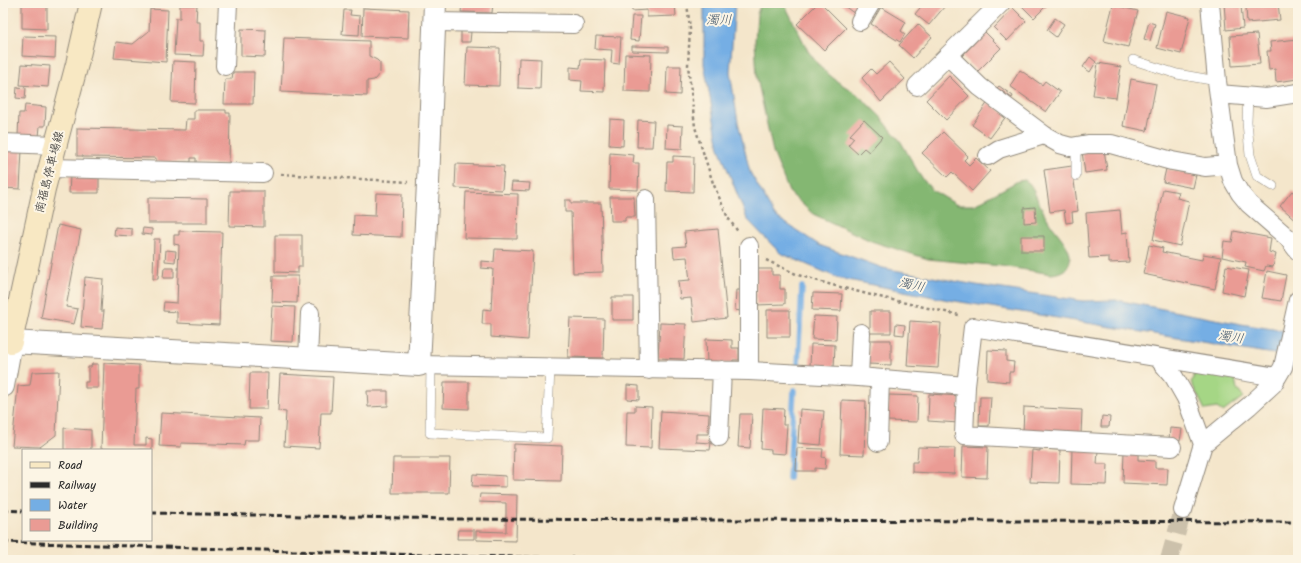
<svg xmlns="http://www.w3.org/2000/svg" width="1301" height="563" font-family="Kalam,'Klee One',sans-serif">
<rect width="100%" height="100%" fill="#fcf5e5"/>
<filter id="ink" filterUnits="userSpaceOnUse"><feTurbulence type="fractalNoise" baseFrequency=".025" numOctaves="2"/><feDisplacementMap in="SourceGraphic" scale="8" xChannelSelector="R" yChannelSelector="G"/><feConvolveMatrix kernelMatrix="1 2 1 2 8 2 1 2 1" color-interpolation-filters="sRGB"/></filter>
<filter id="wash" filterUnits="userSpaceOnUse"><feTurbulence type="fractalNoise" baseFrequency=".012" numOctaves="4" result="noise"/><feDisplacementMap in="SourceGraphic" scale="16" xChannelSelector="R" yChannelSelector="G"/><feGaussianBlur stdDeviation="0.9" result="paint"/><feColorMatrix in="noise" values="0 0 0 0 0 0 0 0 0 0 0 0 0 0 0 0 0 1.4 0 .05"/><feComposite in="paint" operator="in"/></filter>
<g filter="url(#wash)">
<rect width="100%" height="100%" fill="#f4e6cb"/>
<!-- green -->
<path fill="#a5d685" stroke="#688058" d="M1194,373L1235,379L1237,389L1243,397L1223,412L1217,408L1205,410L1191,382L1194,378Z"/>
<!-- forest -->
<path fill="#84b772" stroke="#58714e" d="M761,3H784L808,51L820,67L838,82L857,94L880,116L901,142L921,177L932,190L957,205H974L1018,181L1025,180L1030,184C1037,197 1042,211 1050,223C1057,234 1077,252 1068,266C1064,272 1058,273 1052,274L1001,266L928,259L871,241L813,214L789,192L773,152L757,78L755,41L757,14Z"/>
<!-- water -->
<path fill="#74aee4" stroke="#506c88" d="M704,3H735L730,72L738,122L750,172L775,216L819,245L883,268L976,285L1083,301L1116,300L1241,324L1298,333V358L949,300L838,278L780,253L747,219L719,148L704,64Z"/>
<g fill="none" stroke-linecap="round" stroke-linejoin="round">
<!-- stream -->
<path stroke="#74aee4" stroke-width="5.5" d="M798,365L802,287
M789,478L794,390"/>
</g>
<g id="blocks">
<!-- building -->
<path fill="#ea9b94" d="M22,3H47V29L22,28Z
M242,3H267L266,6L242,5Z
M462,3H493L492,13L461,12Z
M632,3H675L676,16L647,17V10L632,11Z
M818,3H821L846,28L824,50L797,24Z
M840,3H862L855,14Z
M924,3H942L945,6L929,25L915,14Z
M1024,3H1047L1048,4L1034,18L1021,5Z
M1224,3H1235V6L1241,5L1243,28L1226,30Z
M1250,3H1278L1280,20L1247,23L1246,7H1250Z
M180,5H197L196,22H200V41H204L203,56L174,55L176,18H180Z
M1113,5L1138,11L1128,47L1104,41Z
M881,7L906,22L901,31L905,34L900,42L871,24Z
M363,8L409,10L408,38L362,36Z
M1013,8L1026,21L1007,41L994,28Z
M150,9L168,10L166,62L114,58L116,42L133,44L149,31Z
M344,10H351L350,15L360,16L359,35L342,34Z
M1166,11L1190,17L1181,54L1157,48Z
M632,16H641L639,41L630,40Z
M1055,18L1064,24L1056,37L1047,30Z
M1149,22L1155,24L1150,41L1144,39Z
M918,24L932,37L913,58L899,45Z
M241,29L266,30L265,57L241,56Z
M461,31L471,32L470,42H461Z
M985,32L1001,48L977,72L962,56Z
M1257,34L1260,64L1232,66L1230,36Z
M23,36L56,37L55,58L22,56Z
M596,36L621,37L619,64L611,63L612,50L595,49Z
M284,38L369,41V56L377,60L380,63V73L374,80L367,81V96L281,92Z
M1298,39V79L1276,82L1275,69L1269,70L1267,51H1271L1270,42Z
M632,46L668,47V52L632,51Z
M467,47L500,48L499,86L465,85Z
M625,54L651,55L650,92L624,91Z
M1090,57L1096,62L1090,72L1083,67Z
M519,58L541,59L540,89L518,88Z
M581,59L605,60L604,92L581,91L582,81L570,80V67L580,68Z
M173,61L196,62L195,103L171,102Z
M889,62L905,79L881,102L862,78L871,69L876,74Z
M1098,63L1121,67L1116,98L1093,95Z
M22,64L50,66L48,87L20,85Z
M667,66H681L680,95L666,94Z
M1020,70L1042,85L1045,81L1060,92L1046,112L1010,86Z
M233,72H254L253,104H224L225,79H232Z
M949,76L969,96L946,120L926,100Z
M1131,79L1156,84L1147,131L1123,126Z
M999,86L1013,96L1012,98L997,88Z
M17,87L26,88L25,99L16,98Z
M988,102L1007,115L990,138L972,125Z
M25,105L46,107L45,126H40L39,137L18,136L19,113H24Z
M194,110H226V113H230L229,165L196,164V158H191V162H156V158L83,157V156H77V128L185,130L186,119H194Z
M610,119L624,120L623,146L609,145Z
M638,120L654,121L652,147H637Z
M864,120L882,137L869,152L864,148L858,154L848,145L854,138L850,135Z
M667,125L683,126L682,149L666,148Z
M943,132L968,156L964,160L969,165L976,158L990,171L972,191L952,172L947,177L922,153Z
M3,149L22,150L20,189L3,188Z
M1104,149L1107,170L1085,173L1082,152Z
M610,153L634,155L633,163H639L638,190L609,189Z
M673,156L694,157L693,192L666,191L667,162H673Z
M456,164L504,166L502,190L455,188Z
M1072,166L1078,211L1072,212L1073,222L1066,223L1064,210L1050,212L1044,170Z
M1166,169L1196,175L1193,188L1163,182Z
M70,176L99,177V193H69Z
M512,182L530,183L529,191L511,190Z
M1163,189L1179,192L1177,198L1189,201L1180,246L1153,240Z
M230,191H264V227L229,226Z
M1292,191L1298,196V222L1280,206Z
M466,192L518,194L517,239L464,238Z
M376,193L402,194L401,237L353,235L354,215L375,216Z
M610,197H634L635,217H625V221H611Z
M148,198L207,199V223H148Z
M565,200H571V203H601L603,272L573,273L571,212H565Z
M1035,207L1036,222L1024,223V208Z
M1120,210L1122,233L1127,232L1129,262L1109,263V257L1089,258L1086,213Z
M58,225L81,230L66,307L78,309L74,324L41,318Z
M115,227L132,229V236L114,235Z
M143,228L152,229V235L142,234Z
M718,229L727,318L694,322L691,298L680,299L678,281L690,280L687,257L674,258L673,247L686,246L684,232Z
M179,231L222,232L219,325L177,323V312L163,311L164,302L177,303L179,245L174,244V235H179Z
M1234,231L1271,238L1269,252L1276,254L1273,267L1266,266L1264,271L1245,267L1246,262L1222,257L1224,241L1232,242Z
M275,235H302V267H298V273L275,272Z
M1021,236H1044V251H1021Z
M154,239H160L158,279H153Z
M1149,245L1163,248L1162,252L1202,260L1203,254L1221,257L1215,289L1143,274Z
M495,249L533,251L528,340L491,337V324H482L483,309L491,310L493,269L481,268V261L494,262Z
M166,250L176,251L175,262L165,261Z
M3,266L6,267L5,283H3Z
M1226,266L1249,270L1244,296L1222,291Z
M164,268H174V278H163Z
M756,269H772V275H780V289H785V304L756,305Z
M1267,271L1286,275L1281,301L1262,298Z
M273,276H298L297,303L272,302Z
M85,277L103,279L101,311H104L102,329L81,327Z
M736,290H741L740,311L735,310Z
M813,293L842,294L841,311L812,310Z
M612,297H633V320H612Z
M272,306L295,307L293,342L270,341Z
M767,310H790V337H767Z
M870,311H891V333H870Z
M814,316L837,317L836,340L812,339Z
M570,318L604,319L603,358L568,357Z
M910,321L941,323L938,368L907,366Z
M660,323L686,324L684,359L658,358Z
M896,324L905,325L904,335L895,334Z
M706,339L732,340V348H739V360H733L732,364L707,363Z
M869,340H891V365L868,364Z
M811,344L835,345L834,367L810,366Z
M988,350L1006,351V361L1014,362L1013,372H1009V382L987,380Z
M104,363L139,365V389H136L134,445H146V438L152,439V450L101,449Z
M92,364H98V388H85V382H88V367H91Z
M59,371L56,435L40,447L12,446L18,386L30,385L32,372Z
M250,373H268L267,409H249Z
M280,374L333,377L331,413H321L319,448L284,446L286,412L278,411Z
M444,382H469V409L443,408Z
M627,385L639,386V400L627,399Z
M367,391H388V406L368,407Z
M929,394L960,396L959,423L928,421Z
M889,395L918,396L917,422L887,421Z
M980,397H991L989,426H979Z
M842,400L866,401L864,455L840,454Z
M635,406L652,407L651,448L626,447L627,411H635Z
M1024,407L1082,410L1081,435L1023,433Z
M763,408L784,409L783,425H787L785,454L771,453V450L761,449Z
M800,409L824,411L821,445L798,443Z
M661,411L709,414L708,434H696V442L711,443L710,450L659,448Z
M161,413L260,418L259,440H245L244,445L181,443V447L159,446Z
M740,414H752L750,448L738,447Z
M1102,416L1110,417L1109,427H1101Z
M64,428L91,430V450H64Z
M1170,428L1182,429L1180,441L1169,440Z
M514,444L562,446L561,481L513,480Z
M963,446L988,447L987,478L962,477Z
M918,447L955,448L954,474L912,472V462H917Z
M797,448L823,449L822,457L826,458L825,469L815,468V471H796Z
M1040,449L1060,450L1059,483L1030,482L1032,450L1040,451Z
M1072,449L1098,450L1097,464H1108L1107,485L1071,484Z
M1124,451H1138V460L1155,461V468H1168L1167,485L1123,483Z
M393,458H450L449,493H392Z
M473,474L506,476V487L472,486Z
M480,494L517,495L516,541L476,540V531L506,532V503L479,502Z
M458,530H474V539H457Z"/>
</g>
</g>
<g filter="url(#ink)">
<use href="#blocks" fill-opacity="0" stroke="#90887b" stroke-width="1"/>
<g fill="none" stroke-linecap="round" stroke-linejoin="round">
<!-- minor-tunnel -->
<path stroke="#ccc1ab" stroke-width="18" stroke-dasharray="18 9" stroke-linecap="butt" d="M1169,560L1183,510"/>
<defs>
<path id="service" d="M1133,60L1177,74L1217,81
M1248,96L1247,122L1250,155L1257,176L1273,186
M1076,176V146
M431,365L430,433L547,438L550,368"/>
<path id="minor" d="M1210,3L1217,81L1228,165L1233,181L1240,193L1249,204L1288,238L1298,251
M860,21L871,3
M434,22L574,24
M948,56L980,87L1044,135
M225,66L228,3
M917,86L1001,3
M1219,94L1266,98L1298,93
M3,143L56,145
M988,156L999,149L1044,135L1060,144L1071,147L1088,144H1111L1172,161L1205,167L1228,165
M50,168L263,173
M646,199L649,370
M749,246V371
M1158,358L1174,377L1186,398L1203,444
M308,359L310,313
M419,365L749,371L859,377L966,386L973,327L1277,377
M859,377L861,333
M966,386L964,435L1172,447
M719,437L722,370
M878,442L880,379
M1183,510L1203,444L1249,406L1273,384L1283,367L1298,300"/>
<path id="tertiary" d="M3,386L11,342L419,365L428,183L435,3"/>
<path id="secondary" d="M11,342L44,189L77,64L91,3"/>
</defs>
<!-- service casing -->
<use href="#service" stroke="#90887b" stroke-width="10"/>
<!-- minor casing -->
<use href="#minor" stroke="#90887b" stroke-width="20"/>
<!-- tertiary casing -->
<use href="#tertiary" stroke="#90887b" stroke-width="24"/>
<!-- secondary casing -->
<use href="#secondary" stroke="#90887b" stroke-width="24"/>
<!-- path -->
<path stroke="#90887b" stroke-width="2.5" stroke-dasharray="3 3" stroke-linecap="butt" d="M687,3L690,29L688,65L695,127L713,183L728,218L739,233
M281,174L408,182
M766,260L798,275L832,285L875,296L959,315"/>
<!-- service -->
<use href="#service" stroke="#fff" stroke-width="9"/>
<!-- minor -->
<use href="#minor" stroke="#fff" stroke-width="18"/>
<!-- tertiary -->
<use href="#tertiary" stroke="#fff" stroke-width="22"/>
<!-- secondary -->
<use href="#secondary" stroke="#f8e8c3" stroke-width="22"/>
<!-- rail -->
<path stroke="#2b2b2b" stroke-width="3" stroke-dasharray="6 3" stroke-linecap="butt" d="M3,510L23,511
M151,513L453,519L1298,522
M3,542L454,556L707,560"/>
</g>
</g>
<g text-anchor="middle" stroke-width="4" stroke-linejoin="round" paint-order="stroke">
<!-- street labels -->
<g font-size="12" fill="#2b2b2b" stroke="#fcf5e5">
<text transform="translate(49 172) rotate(-76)" y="4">南福島停車場線</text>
</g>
<!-- water labels -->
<g font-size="13" font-style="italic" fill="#45596c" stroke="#fcf5e5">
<text x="719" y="24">濁川</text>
<text transform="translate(912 284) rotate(13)" y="5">濁川</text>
<text transform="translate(1231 336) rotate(9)" y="5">濁川</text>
</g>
</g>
<!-- margin -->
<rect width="1301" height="563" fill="none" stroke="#fcf5e5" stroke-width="16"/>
<!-- legend -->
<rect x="22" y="449" width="130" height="92" fill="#fcf5e5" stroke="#a8a49b"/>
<rect x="30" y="462" width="20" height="6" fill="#f8e8c3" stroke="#a8a49b"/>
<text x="58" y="469" font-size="12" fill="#2b2b2b">Road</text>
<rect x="30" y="482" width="20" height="6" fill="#2b2b2b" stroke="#a8a49b"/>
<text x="58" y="489" font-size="12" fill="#2b2b2b">Railway</text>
<rect x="30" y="499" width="20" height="12" fill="#74aee4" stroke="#a8a49b"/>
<text x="58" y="509" font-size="12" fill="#2b2b2b">Water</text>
<rect x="30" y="519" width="20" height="12" fill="#ea9b94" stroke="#a8a49b"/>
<text x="58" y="529" font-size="12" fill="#2b2b2b">Building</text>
</svg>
